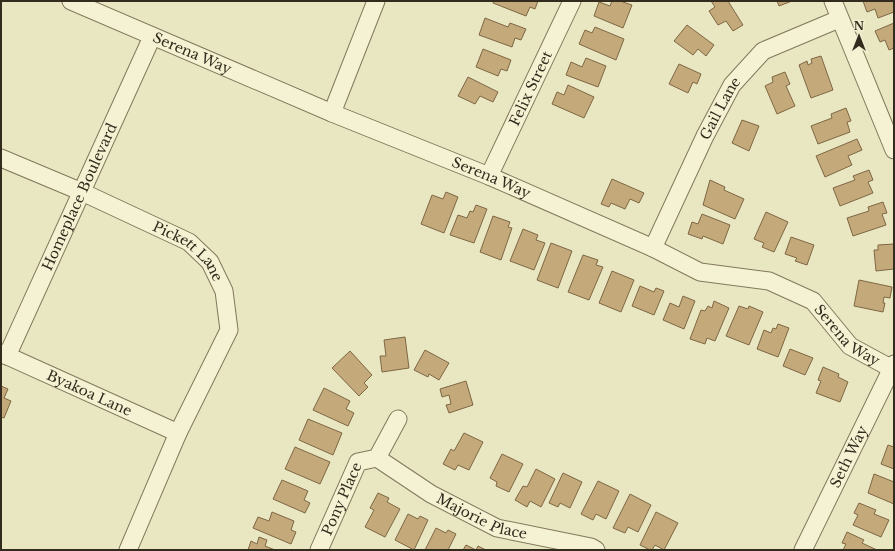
<svg xmlns="http://www.w3.org/2000/svg" width="895" height="551" font-family="'Libre Baskerville',serif">
<rect width="100%" height="100%" fill="#e9e6c2"/>
<!-- building -->
<path fill="#c4a97b" stroke="#7e6743" d="M494,1H538L535,9L530,7L526,16L493,3Z
M612,1H620L632,5L623,28L594,16L599,2L610,6Z
M711,1H728L743,25L733,31L726,21L718,25L709,11L715,7Z
M777,1H792L779,6Z
M863,1H894V12L878,18L875,9L867,12Z
M485,18L508,27L510,23L526,29L521,40L515,38L512,47L479,35Z
M894,23V48L889,50L885,40L880,42L875,31Z
M687,25L714,45L706,56L698,49L693,55L674,41Z
M595,27L624,39L616,60L579,44L585,30L592,33Z
M483,49L511,60L507,71L501,69L498,76L476,67Z
M821,56L833,90L811,98L799,65L807,61L808,65L812,63L811,59Z
M586,58L606,66L598,87L566,75L571,62L582,67Z
M679,64L701,74L697,84L693,82L688,93L669,84Z
M785,72L790,84L786,86L795,106L777,114L765,86L773,82L772,77Z
M468,77L498,92L493,102L480,96L475,104L458,96Z
M568,85L594,97L584,118L552,104L557,92L564,95Z
M846,108L851,121L847,122L850,132L818,144L811,126L832,118L831,114Z
M742,120L759,126L749,151L732,143Z
M857,139L862,150L848,156L852,165L825,177L816,156Z
M869,170L873,180L868,182L873,193L840,206L833,188L855,180L853,176Z
M612,179L644,193L639,203L630,199L625,209L611,203L609,207L601,204Z
M710,180L725,187L724,190L744,199L735,219L703,205Z
M446,192L458,197L444,233L421,224L432,195L443,199Z
M883,202L887,213L882,214L886,225L853,236L847,218L869,211L868,207Z
M476,205L487,209L474,243L450,235L458,215L467,218L470,211L473,212Z
M766,212L788,222L774,252L762,247L764,243L754,239Z
M702,214L730,225L723,244L703,236L702,239L688,234L692,222L698,224Z
M493,216L510,222L508,227L512,228L501,260L480,252Z
M523,229L538,235L536,240L545,243L534,270L510,261Z
M791,237L814,245L807,265L795,261L797,258L785,254Z
M551,243L572,251L558,288L537,280Z
M894,244V269L876,271L874,250H878V245Z
M583,255L598,260L596,265L603,267L589,300L568,292Z
M612,271L634,280L621,312L599,303Z
M859,280L892,287L890,298L884,297L883,303H885L883,312L854,306Z
M640,286L654,292L656,288L664,291L654,315L632,306Z
M683,296L695,301L684,329L663,320L670,303L679,307Z
M714,301L729,308L715,341L707,338L705,344L690,339L701,310L705,311L708,306L712,308Z
M739,306L748,309L749,306L763,312L749,345L726,336Z
M778,324L789,328L778,357L757,349L764,330L771,333L773,328L776,329Z
M405,337L409,368L382,372L380,356H386L384,340Z
M790,349L813,358L805,375L783,366Z
M425,350L449,363L439,380L429,374L428,377L414,370Z
M350,351L372,375L364,383L368,387L359,396L332,368Z
M823,367L839,374L838,377L848,382L840,402L816,393L821,381L818,380Z
M466,381L473,405L449,413L446,405L451,404L449,395L442,397L440,389Z
M1,386L8,389L4,398L11,401L4,418L1,417Z
M324,388L350,401L346,409L354,413L348,426L313,410Z
M308,419L342,433L333,455L299,440Z
M464,433L483,442L469,470L458,465L455,470L443,464L451,449L454,451Z
M888,445L894,447V469L881,464Z
M295,447L330,462L320,484L285,469Z
M502,454L523,464L509,492L496,486L497,482L490,478Z
M536,469L555,479L541,507L530,501L527,507L515,500L523,486L527,487Z
M563,473L582,482L570,508L560,503L558,507L549,503Z
M874,474L894,482V504L868,493Z
M282,480L308,491L304,500L310,503L305,513L273,499Z
M598,481L619,491L606,519L596,514L593,520L581,514Z
M378,493L389,498L387,502L400,509L385,537L365,527L374,510L370,508Z
M630,494L651,505L638,532L628,527L625,533L613,528Z
M859,503L876,510L874,514L889,520L881,537L853,525L858,515L854,513Z
M272,512L294,521L291,530L296,532L291,544L253,528L258,517L269,521Z
M656,512L678,523L664,550L655,545L652,550H650L640,545Z
M408,514L418,519L420,516L428,520L414,550L395,540Z
M436,528L446,533L448,530L456,534L448,550H425Z
M847,532L864,540L862,543L877,550H843L846,544L842,543Z
M259,537L267,540L265,546L275,550H248L251,541L257,544Z
M466,545L476,550L478,546L486,550H463Z"/>
<g fill="none" stroke-linecap="round" stroke-linejoin="round">
<defs>
<g id="minor">
<path id="s1" d="M71,1L332,113L489,176L653,248L700,272L769,281L813,301L850,346L894,370"/>
<path d="M833,1L894,150"/>
<path d="M332,113L376,1"/>
<path id="s2" d="M1,158L82,192L189,242L210,262L224,291L229,330L178,433L128,550"/>
<path id="s3" d="M489,176L572,1"/>
<path id="s4" d="M653,248L705,136L732,85L763,51L839,19"/>
<path id="s5" d="M1,353L178,433"/>
<path id="s6" d="M7,356L152,37"/>
<path id="s7" d="M377,458L431,494L497,528L591,547L596,550"/>
<path id="s8" d="M319,550L358,462L377,458L398,419"/>
<path id="s9" d="M803,550L894,364"/>
</g>
</defs>
<!-- minor casing -->
<use href="#minor" stroke="#82785b" stroke-width="19"/>
<!-- minor -->
<use href="#minor" stroke="#f5f2d4" stroke-width="17"/>
</g>
<g text-anchor="middle" stroke-width="3" stroke-linejoin="round" paint-order="stroke">
<!-- street labels -->
<g font-size="14" fill="#332c1e" stroke="#f2efd1">
<text dy="5" stroke="none"><textPath href="#s1" startOffset="132">Serena Way</textPath></text>
<text dy="5" stroke="none"><textPath href="#s3" startOffset="97">Felix Street</textPath></text>
<text dy="5" stroke="none"><textPath href="#s4" startOffset="155">Gail Lane</textPath></text>
<text dy="5" stroke="none"><textPath href="#s1" startOffset="456">Serena Way</textPath></text>
<text dy="5" stroke="none"><textPath href="#s6" startOffset="175">Homeplace Boulevard</textPath></text>
<text dy="5" stroke="none"><textPath href="#s2" startOffset="211">Pickett Lane</textPath></text>
<text dy="5" stroke="none"><textPath href="#s1" startOffset="852">Serena Way</textPath></text>
<text dy="5" stroke="none"><textPath href="#s5" startOffset="97">Byakoa Lane</textPath></text>
<text dy="5" stroke="none"><textPath href="#s9" startOffset="104">Seth Way</textPath></text>
<text dy="5" stroke="none"><textPath href="#s8" startOffset="56">Pony Place</textPath></text>
<text dy="5" stroke="none"><textPath href="#s7" startOffset="121">Majorie Place</textPath></text>
</g>
</g>
<!-- border -->
<rect width="895" height="551" fill="none" stroke="#332c1e" stroke-width="4"/>
<!-- north arrow -->
<g transform="translate(859 36)" stroke="#f2efd1" stroke-width="3" paint-order="stroke">
<path d="M0-3L7 15L0 10L-7 15Z" fill="#332c1e"/>
<text y="-6" font-size="11" font-weight="bold" text-anchor="middle" fill="#332c1e">N</text>
</g>
</svg>
